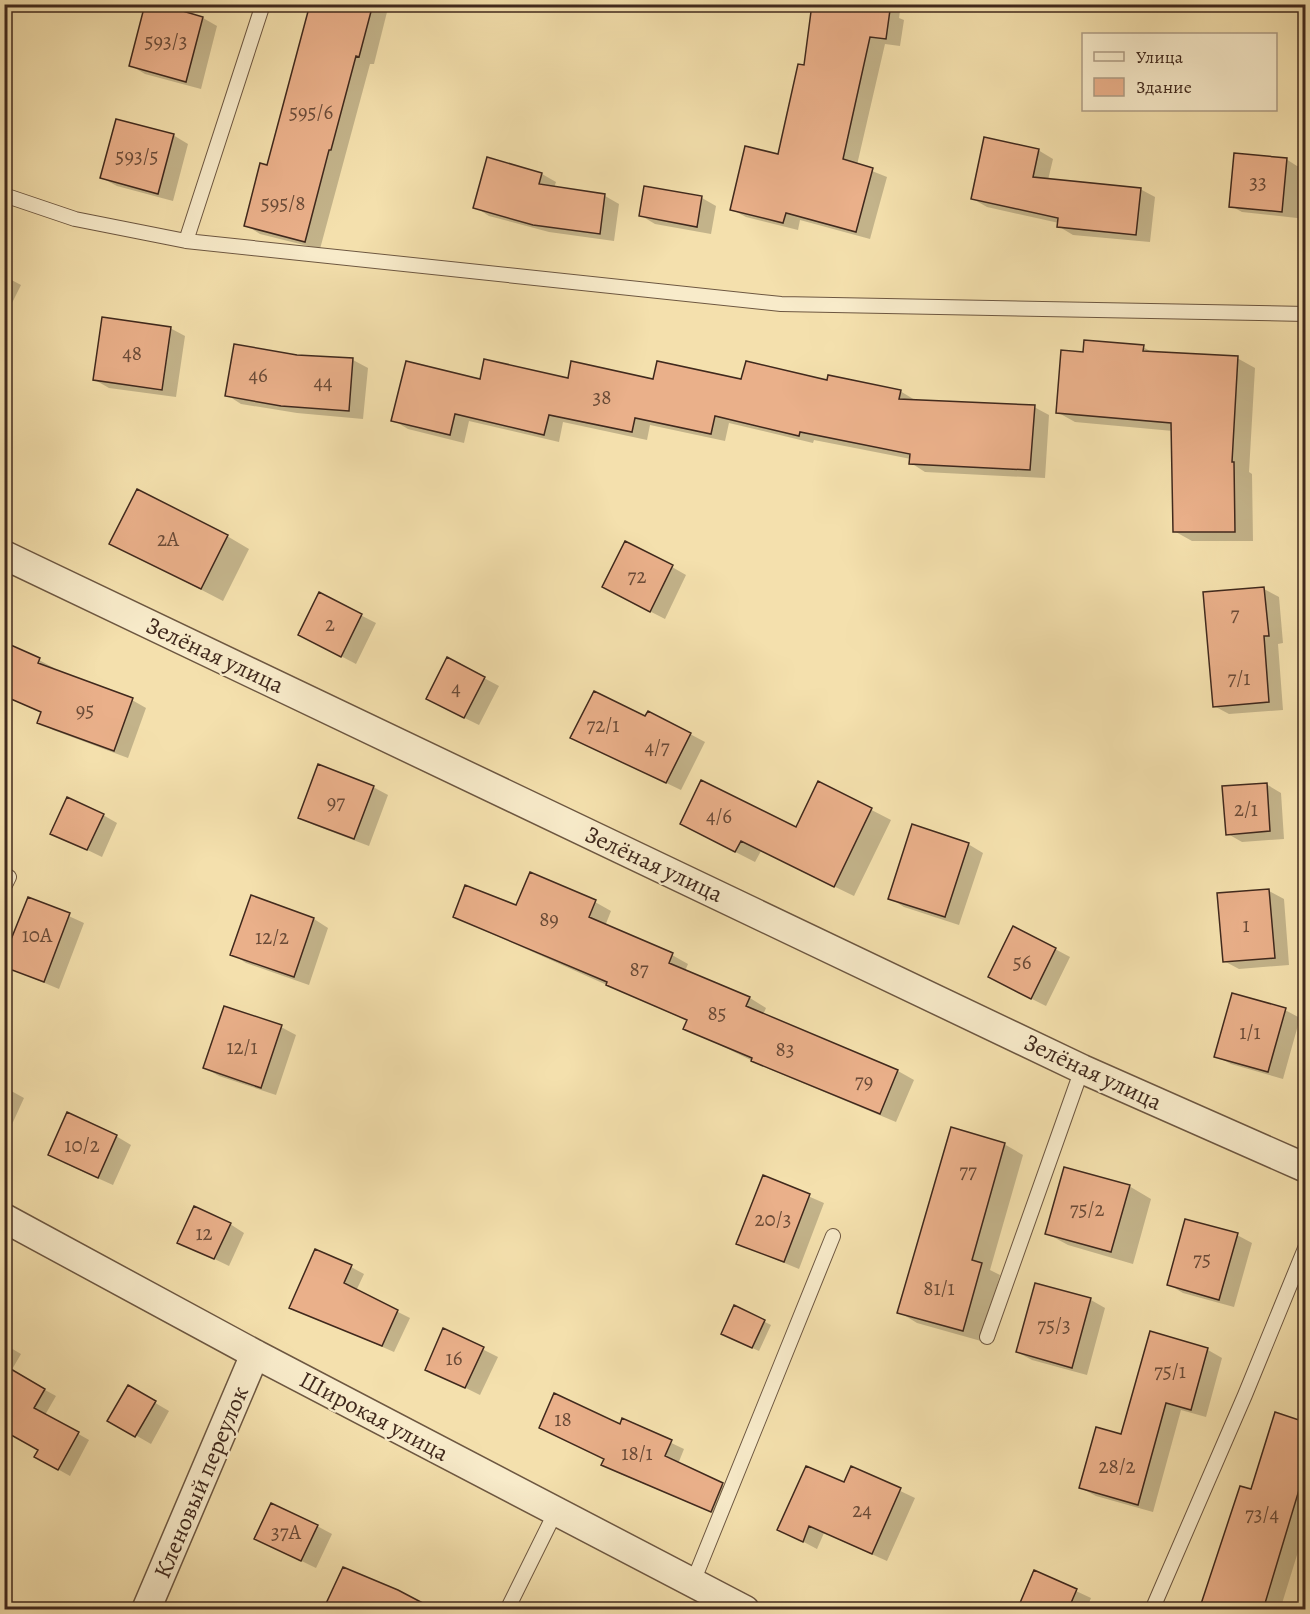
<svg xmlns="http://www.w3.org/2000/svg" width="1310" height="1614" font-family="Alegreya,serif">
<rect width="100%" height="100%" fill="#f4e0ad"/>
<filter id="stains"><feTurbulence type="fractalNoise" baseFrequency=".00333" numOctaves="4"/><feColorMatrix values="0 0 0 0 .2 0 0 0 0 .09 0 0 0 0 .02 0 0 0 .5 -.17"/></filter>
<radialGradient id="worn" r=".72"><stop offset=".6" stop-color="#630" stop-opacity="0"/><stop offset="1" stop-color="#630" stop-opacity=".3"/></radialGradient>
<!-- shadow -->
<path fill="#0003" d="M313,4H389L374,64H370L320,249L260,234L246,225L268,167Z
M813,4H901L899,18L904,20L900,46L885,44L857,165L887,177L870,239L800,220L798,230L746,217L731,209L779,156L806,67Z
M203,18L217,26L201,89L145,74L130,65Z
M173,135L188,144L173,201L117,186L102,178Z
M1038,150L1053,159L1048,180L1140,189L1155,197L1150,242L1073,235L1058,226L1059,223L987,207L973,199Z
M1286,159L1297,166H1306V219L1242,212L1231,206Z
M542,174L556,182L554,188L605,196L619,204L614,241L549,232L489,216L475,207Z
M646,188L702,198L716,206L711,234L655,224L640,215Z
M4,276L21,285L4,319Z
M170,328L185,336L176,397L109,388L95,380Z
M1143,347L1155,354L1237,358L1255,368L1249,472L1252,474L1253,541H1192L1174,531L1173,431L1075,422L1057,412Z
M296,356L353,360L368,368L363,419L297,413L241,404L227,395Z
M569,380L829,382L900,391L915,400L1034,407L1049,415L1045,478L925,472L911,463V459L814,440L813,443L729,423L725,441L650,425L647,440L563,422L559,442L469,421L464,443L408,429L393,420L481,381Z
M227,536L249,549L223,601L111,543Z
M672,567L686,575L665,619L618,595Z
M1264,589L1279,597L1283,643L1278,644L1283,710L1229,714L1214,706Z
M319,594L376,623L356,664L314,642Z
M39,660L54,668L53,670L132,700L146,708L128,758L53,730L39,722L42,713L4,696Z
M484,678L499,686L479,725L442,707Z
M646,718L690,734L705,742L681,790L572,738Z
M819,783L891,820L854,896L761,851L755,862L700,834L797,829Z
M1266,784L1281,793L1284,839L1242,842L1228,834Z
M373,787L388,795L369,846L314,825L300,817Z
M103,815L117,823L102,857L52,833Z
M968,844L983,853L959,925L904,907L890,898Z
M1269,891L1284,899L1289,965L1239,969L1224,961Z
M252,897L314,919L328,928L309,985L246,963L232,954Z
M29,898L84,923L59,989L4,966Z
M595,902L611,911L605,926L672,955L688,964L685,971L750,998L766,1008L763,1015L898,1071L914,1080L896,1122L769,1069L685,1028L688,1021L454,917L517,907Z
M1055,949L1070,957L1046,1006L1004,985Z
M1285,1010L1300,1018L1283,1079L1231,1064L1216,1056Z
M281,1027L296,1035L276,1095L219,1076L205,1068Z
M4,1087L24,1098L8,1133L4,1132Z
M116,1136L131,1145L113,1185L64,1163Z
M1004,1144L1023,1155L990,1270L1000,1275L981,1341L917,1323L899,1312Z
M764,1177L824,1203L799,1269L738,1244Z
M1129,1186L1151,1199L1133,1264L1068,1245L1046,1233Z
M230,1224L244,1233L229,1266L179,1242Z
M1237,1235L1252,1243L1234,1307L1183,1293L1168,1284Z
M351,1267L364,1274L356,1291L410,1318L394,1352L291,1307Z
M1036,1285L1091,1300L1105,1308L1087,1375L1032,1360L1017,1352Z
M1306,1306V1326L1301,1323Z
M735,1307L771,1325L759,1351L730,1338Z
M444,1330L498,1357L480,1395L427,1369Z
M1151,1333L1208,1350L1222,1358L1206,1417L1181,1410L1153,1512L1096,1496L1081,1488L1122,1436Z
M4,1344L21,1354L4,1383Z
M18,1375L56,1396L45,1415L89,1440L70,1476L36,1457L40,1450Z
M128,1387L169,1411L151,1444L109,1420Z
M1276,1414L1306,1424V1526L1280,1610H1201L1252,1491Z
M623,1420L684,1449L678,1464L736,1492L725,1518L616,1472L603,1464L605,1459L541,1428L620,1426Z
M852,1468L915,1498L887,1561L824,1533L817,1549L779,1529L844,1484Z
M317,1526L332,1534L316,1568L256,1539Z
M1035,1572L1091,1598L1086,1610H1018Z"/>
<!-- building -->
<path fill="#eab08a" stroke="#40291d" stroke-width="1.5" d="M145,4H159L203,17L186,82L129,66Z
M310,4H373L359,57L356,56L331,150H329L305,242L244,226L260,163L267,165Z
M812,4H840L890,10L886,39L870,37L843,159L873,168L856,232L786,213L783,223L730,210L745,146L778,154L798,64L804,65Z
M116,119L174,134L158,194L100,178Z
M984,137L1039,149L1033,177L1141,188L1136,235L1057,227L1058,218L971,199Z
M1234,153L1287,158L1282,212L1229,207Z
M487,157L542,173L539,184L605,194L600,234L533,225L473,208Z
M644,186L702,196L697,227L639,216Z
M102,317L171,327L162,390L93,380Z
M1084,340L1144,345L1143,351L1238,356L1232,462H1234L1235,532H1173L1171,423L1056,413L1061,350L1083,352Z
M234,344L297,355L353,358L349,411L281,406L225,396Z
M484,359L568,378L571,361L653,379L657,361L741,379L746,361L827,380L828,375L901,390L899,399L1035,405L1030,470L909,464L910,454L800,432L799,436L715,416L711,434L635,418L632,432L549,415L544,435L455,414L450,435L391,421L406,361L480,379Z
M137,489L228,535L201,589L109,544Z
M625,541L673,565L650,612L602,587Z
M1264,587L1269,636H1264L1269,702L1213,707L1203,592Z
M319,592L362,614L341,657L298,635Z
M4,642L40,658L38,663L133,698L114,751L37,723L41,712L4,696Z
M447,657L485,677L464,718L426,699Z
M594,691L645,716L648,711L691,733L666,783L570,738Z
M318,764L374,786L354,839L298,818Z
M701,780L796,827L818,781L872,808L834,887L741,841L735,852L680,824Z
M1267,783L1270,831L1226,835L1222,786Z
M67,797L104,814L87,850L50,834Z
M912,824L969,843L945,917L888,899Z
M530,872L596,900L589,917L673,953L669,963L750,997L746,1006L898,1070L880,1114L751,1061L752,1058L683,1029L687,1020L606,985L607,982L453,917L465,885L516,905Z
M1269,889L1275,958L1223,962L1217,893Z
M251,895L314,918L294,977L230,955Z
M28,897L70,913L44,982L4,967V957Z
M1013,926L1056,948L1031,999L988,977Z
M1232,993L1286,1008L1268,1072L1214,1057Z
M224,1006L282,1025L261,1088L203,1068Z
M67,1112L117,1135L98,1178L48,1155Z
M951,1127L1005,1143L972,1260L982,1263L963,1331L897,1313Z
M1064,1167L1130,1185L1111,1252L1045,1234Z
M763,1175L810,1194L784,1262L736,1244Z
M194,1206L231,1223L214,1259L177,1243Z
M1185,1219L1238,1233L1219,1300L1167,1285Z
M315,1249L352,1265L344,1283L398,1310L382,1346L289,1308Z
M1035,1283L1091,1298L1072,1368L1016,1352Z
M734,1305L765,1320L752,1348L721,1334Z
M443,1328L484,1347L465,1388L425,1370Z
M1150,1331L1208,1348L1191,1410L1166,1403L1138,1505L1079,1488L1096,1427L1121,1434Z
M4,1365L45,1389L34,1408L79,1432L58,1470L34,1457L38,1450L4,1431Z
M128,1385L156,1401L135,1437L107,1421Z
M554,1393L620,1424L622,1418L672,1440L665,1456L723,1483L711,1512L601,1465L604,1459L539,1428Z
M1275,1412L1305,1422V1470L1263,1610H1199L1240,1486L1251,1489Z
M806,1466L844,1482L851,1466L901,1488L872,1554L809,1526L803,1542L777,1530Z
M271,1503L318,1525L301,1561L254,1539Z
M343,1567L398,1590L436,1610H323Z
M1034,1570L1077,1589L1068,1610H1017Z"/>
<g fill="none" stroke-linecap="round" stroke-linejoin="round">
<defs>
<path id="service" d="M4,195L75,219L186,241L781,304L1306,314
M186,241L263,4
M4,887L9,877
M987,1337L1082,1069
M693,1582L833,1236
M507,1610L556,1511
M1152,1610L1245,1395L1306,1246"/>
<path id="minor" d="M4,555L1082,1069L1306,1168
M4,1218L255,1354L745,1610
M146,1610L255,1354"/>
</defs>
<!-- service casing -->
<use href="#service" stroke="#6d5741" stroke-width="16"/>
<!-- minor casing -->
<use href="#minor" stroke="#6d5741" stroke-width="31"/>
<!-- service -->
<use href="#service" stroke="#f8ebca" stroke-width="14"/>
<!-- minor -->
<use href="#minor" stroke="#f8ebca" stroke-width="28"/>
</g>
<g text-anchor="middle" stroke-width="4.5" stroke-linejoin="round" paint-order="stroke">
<!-- number labels -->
<g font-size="21" fill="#6a4b38">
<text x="166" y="48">593/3</text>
<text x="311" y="119">595/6</text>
<text x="137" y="163">593/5</text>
<text x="1258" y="189">33</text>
<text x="283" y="210">595/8</text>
<text x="132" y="360">48</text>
<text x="258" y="382">46</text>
<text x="323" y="389">44</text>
<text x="602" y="404">38</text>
<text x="168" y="546">2А</text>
<text x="637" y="583">72</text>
<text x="1235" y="621">7</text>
<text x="330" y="631">2</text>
<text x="1239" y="685">7/1</text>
<text x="456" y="695">4</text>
<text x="85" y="717">95</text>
<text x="603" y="732">72/1</text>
<text x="657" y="754">4/7</text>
<text x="336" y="809">97</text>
<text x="1246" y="816">2/1</text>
<text x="719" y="823">4/6</text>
<text x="549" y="926">89</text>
<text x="1246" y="932">1</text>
<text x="37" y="942">10А</text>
<text x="272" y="944">12/2</text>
<text x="1022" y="969">56</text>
<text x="639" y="976">87</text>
<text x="717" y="1020">85</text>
<text x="1250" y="1039">1/1</text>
<text x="242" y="1054">12/1</text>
<text x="785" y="1056">83</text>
<text x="864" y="1088">79</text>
<text x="82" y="1152">10/2</text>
<text x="968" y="1178">77</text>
<text x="1087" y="1216">75/2</text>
<text x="773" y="1226">20/3</text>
<text x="204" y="1240">12</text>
<text x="1202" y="1266">75</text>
<text x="939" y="1295">81/1</text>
<text x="1054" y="1332">75/3</text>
<text x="454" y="1365">16</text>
<text x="1170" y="1378">75/1</text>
<text x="563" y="1426">18</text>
<text x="637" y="1460">18/1</text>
<text x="1117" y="1473">28/2</text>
<text x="862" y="1517">24</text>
<text x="1262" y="1521">73/4</text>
<text x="286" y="1539">37А</text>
</g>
<!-- street labels -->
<g font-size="24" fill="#40291d" stroke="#f8ebca">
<text transform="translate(215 655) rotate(25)" y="8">Зелёная улица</text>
<text transform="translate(654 864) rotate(25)" y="8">Зелёная улица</text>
<text transform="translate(1093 1072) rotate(25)" y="8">Зелёная улица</text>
<text transform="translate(374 1416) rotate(28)" y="8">Широкая улица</text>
<text transform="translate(201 1482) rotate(-67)" y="8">Кленовый переулок</text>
</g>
</g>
<!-- margin -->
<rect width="1310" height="1614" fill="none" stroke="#f4e0ad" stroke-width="24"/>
<rect x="6" y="6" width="1298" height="1602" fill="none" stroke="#40291d" stroke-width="3"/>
<rect x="12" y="12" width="1286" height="1590" fill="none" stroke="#40291d" stroke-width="1.5"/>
<!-- legend -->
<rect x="1082" y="33" width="195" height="78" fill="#f8ebca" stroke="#ae9d85" stroke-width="1.5"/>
<rect x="1094" y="52" width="30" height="9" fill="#f8ebca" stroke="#ae9d85" stroke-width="1.5"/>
<text x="1136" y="63" font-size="18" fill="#40291d">Улица</text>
<rect x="1094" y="78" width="30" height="18" fill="#eab08a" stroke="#ae9d85" stroke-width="1.5"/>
<text x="1136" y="93" font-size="18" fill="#40291d">Здание</text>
<rect width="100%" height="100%" filter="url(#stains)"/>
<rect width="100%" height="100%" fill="url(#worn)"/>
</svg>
